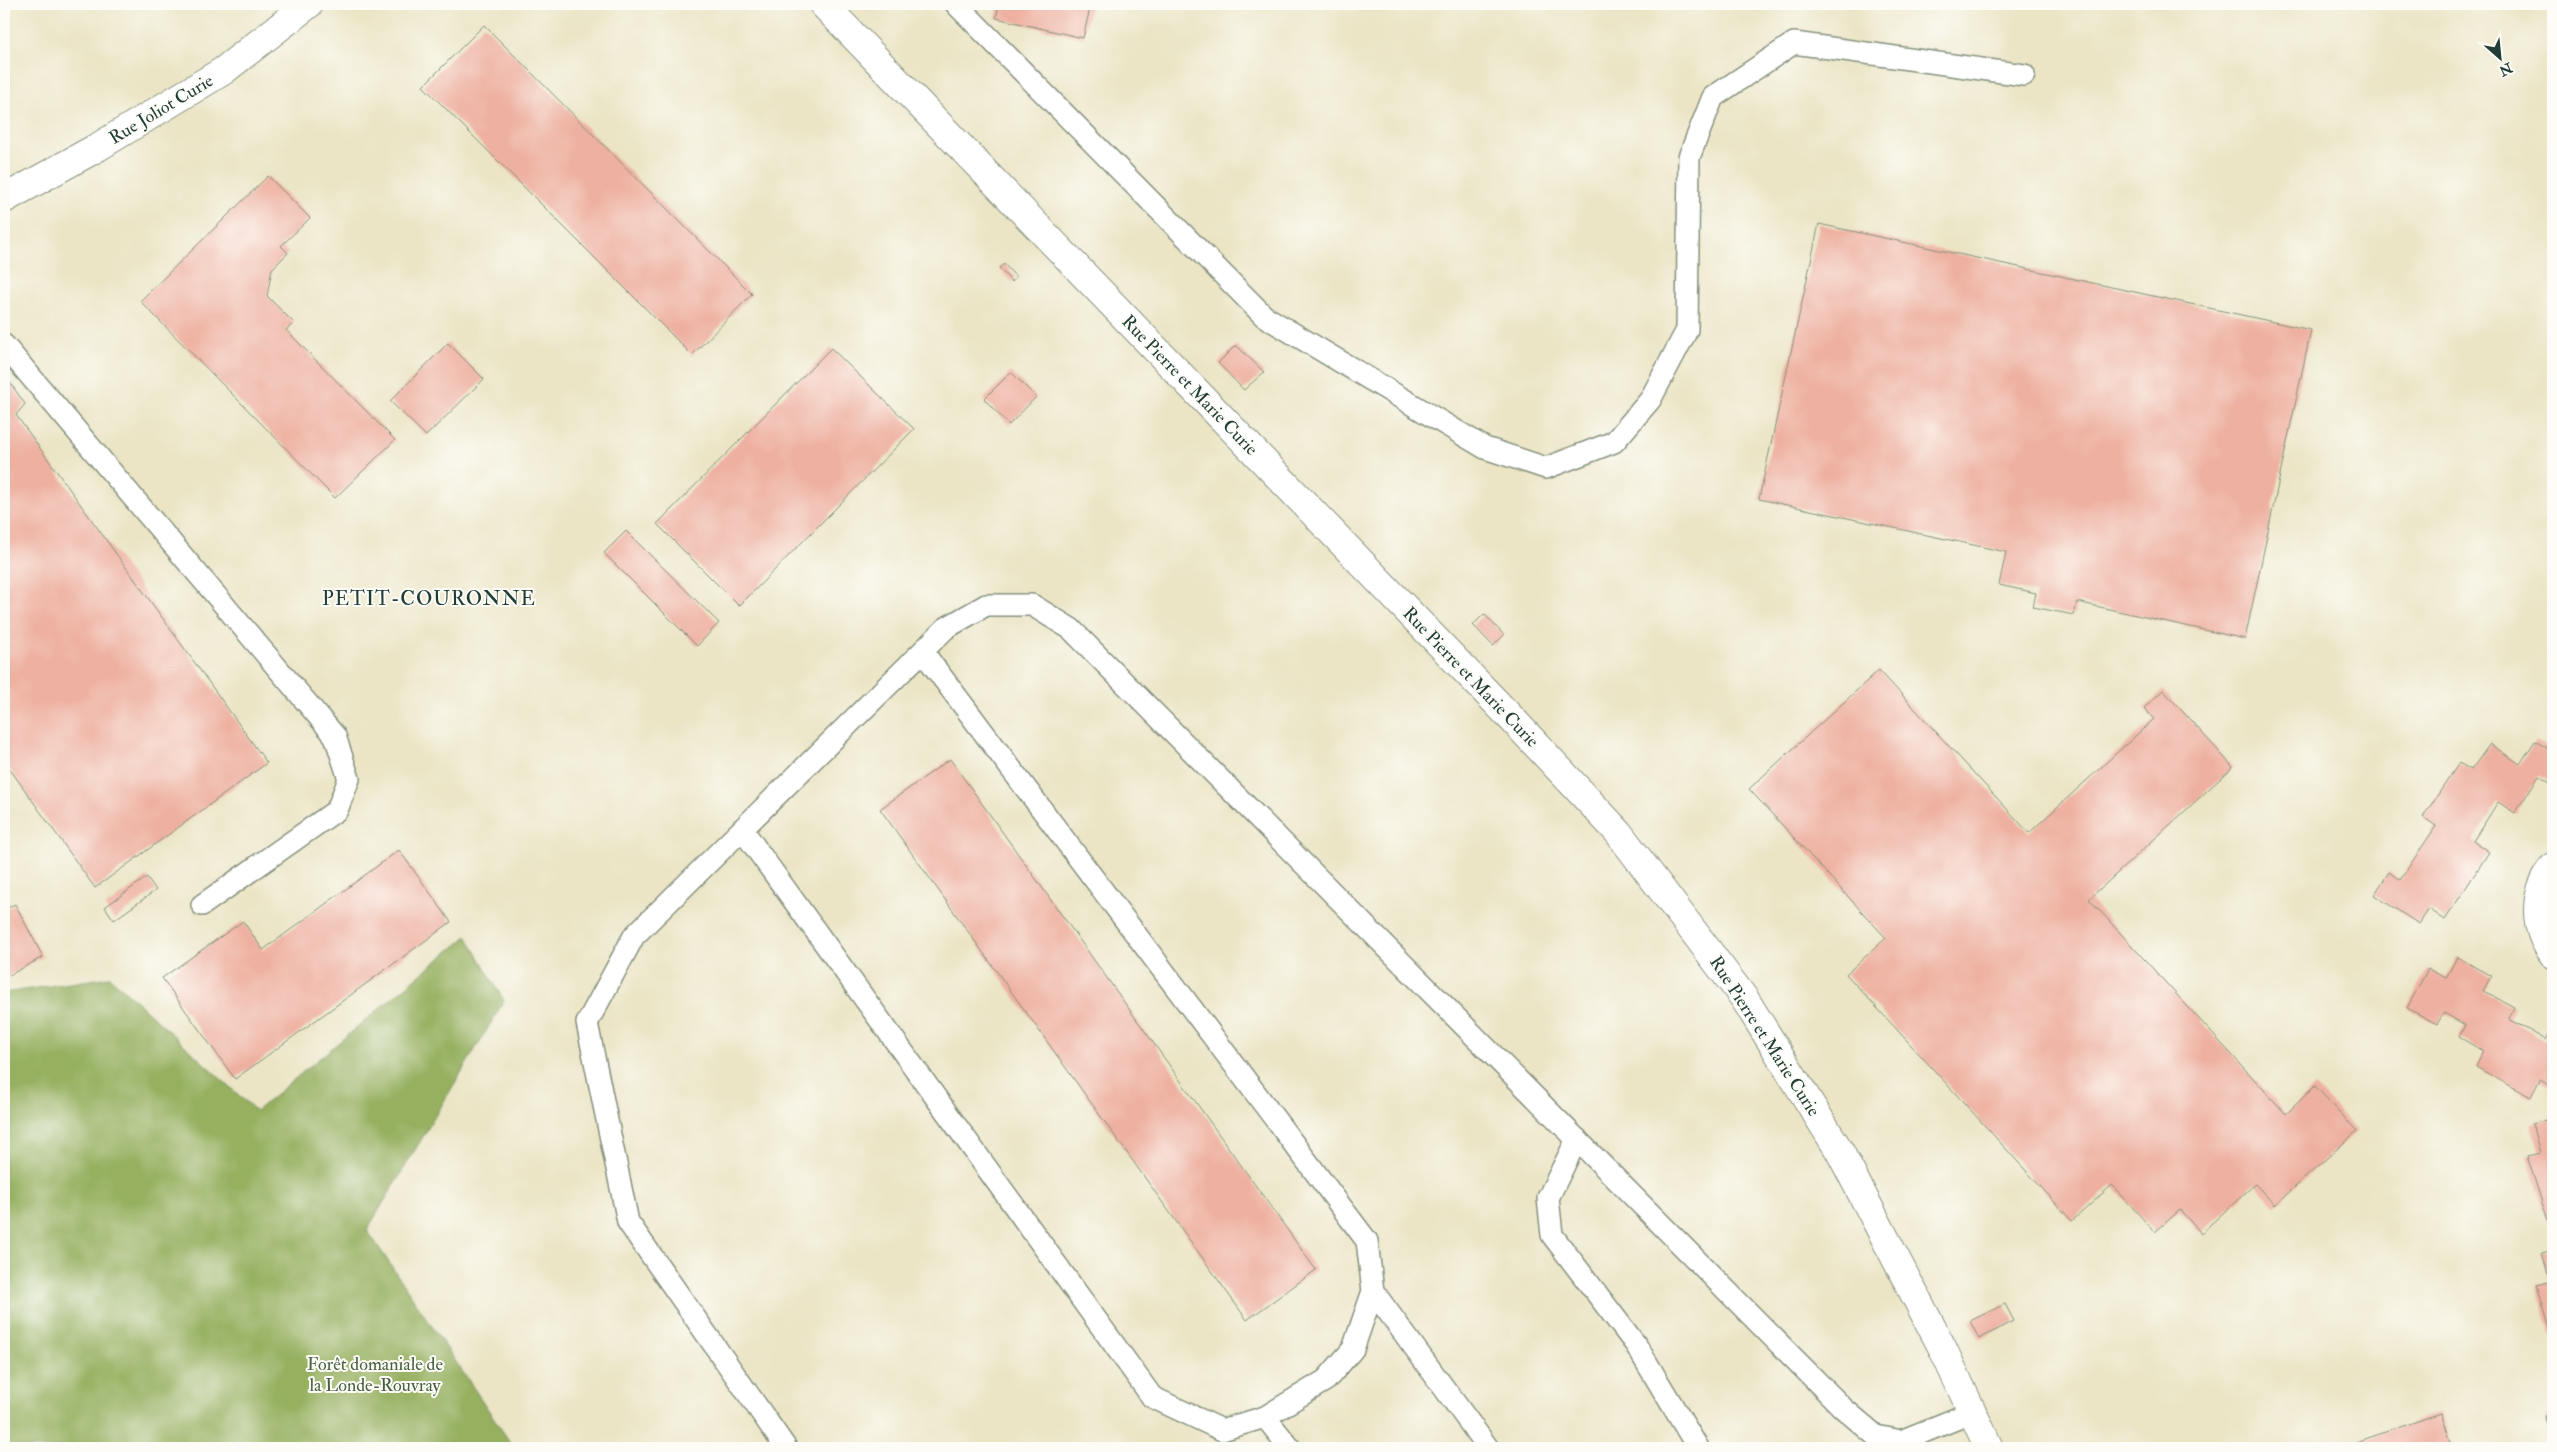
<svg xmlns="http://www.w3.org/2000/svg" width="2557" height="1452" font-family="'IM FELL Double Pica',serif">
<rect width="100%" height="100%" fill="#fdfcf7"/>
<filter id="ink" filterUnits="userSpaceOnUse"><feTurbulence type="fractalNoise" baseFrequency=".02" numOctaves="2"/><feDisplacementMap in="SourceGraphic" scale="10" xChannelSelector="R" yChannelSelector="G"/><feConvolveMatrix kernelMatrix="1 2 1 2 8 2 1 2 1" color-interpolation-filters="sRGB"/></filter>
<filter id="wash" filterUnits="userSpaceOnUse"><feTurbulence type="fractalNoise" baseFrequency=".0096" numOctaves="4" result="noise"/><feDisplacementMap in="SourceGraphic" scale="20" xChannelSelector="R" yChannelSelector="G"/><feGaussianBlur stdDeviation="1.12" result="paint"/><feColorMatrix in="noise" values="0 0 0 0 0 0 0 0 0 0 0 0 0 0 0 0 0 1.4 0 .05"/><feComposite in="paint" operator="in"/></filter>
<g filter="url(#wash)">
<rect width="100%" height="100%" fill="#ebe5c6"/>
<!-- forest -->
<path fill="#96b061" stroke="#5a764a" d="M467,936L504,1001L367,1230L514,1448H4V993L110,977L256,1111Z"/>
<g id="blocks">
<!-- building -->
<path fill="#eeb1a1" d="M999,4H1091L1083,38L996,18Z
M484,25L752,294L692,355L423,86Z
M268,176L310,218L281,246L288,253L272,269L267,296L294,323L286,330L395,440L335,498L140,301Z
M1819,224L2311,330L2245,639L2077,602L2074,615L2033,607L2036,593L1999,585L2006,552L1759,499Z
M1004,264L1016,277L1012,282L999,268Z
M448,343L484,379L426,436L390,401Z
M1236,345L1264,372L1244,390L1218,363Z
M831,348L914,429L739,606L657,524Z
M1011,372L1036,397L1009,425L984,399Z
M4,374L25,404L16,415L267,763L95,888L4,761Z
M626,531L719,623L697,646L604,553Z
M1484,614L1504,635L1493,646L1473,625Z
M1879,670L2029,833L2154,719L2144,708L2163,690L2233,767L2089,899L2286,1114L2315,1086L2357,1131L2275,1205L2255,1184L2201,1233L2180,1210L2155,1232L2112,1185L2072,1221L1846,974L1886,938L1749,789Z
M2553,739V785L2539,776L2515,813L2498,802L2473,841L2489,852L2445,920L2429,909L2419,924L2374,895L2389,872L2400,880L2436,826L2423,817L2459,763L2471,770L2490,744L2520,764L2535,741L2547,748Z
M950,759L1316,1270L1247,1320L880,809Z
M399,850L451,922L235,1079L162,978L243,921L263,950Z
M147,877L156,890L114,920L105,907Z
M15,904L43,957L4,978V910Z
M2457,957L2491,976L2483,991L2514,1007L2509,1019L2546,1040L2553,1025V1086L2540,1079L2531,1097L2476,1067L2483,1051L2459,1037L2465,1025L2444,1013L2437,1024L2407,1008L2428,969L2446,978Z
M2553,1118V1220L2548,1221L2527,1156L2540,1153L2532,1124Z
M2553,1250V1337L2537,1285L2550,1281L2542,1253Z
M2005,1304L2014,1321L1979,1339L1970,1321Z
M2441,1413L2453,1448H2339Z
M2553,1413V1440L2545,1416Z"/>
</g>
</g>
<g filter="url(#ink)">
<use href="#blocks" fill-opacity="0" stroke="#85917d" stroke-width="1"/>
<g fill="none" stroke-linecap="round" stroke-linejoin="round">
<defs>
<path id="lane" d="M956,4L1264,316L1485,448L1546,468L1614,442L1650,400L1687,330L1689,157L1713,97L1794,43L2024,75
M4,345L335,736L349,779L337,810L202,905
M742,829L1152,1397L1222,1430L1265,1417L1326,1380L1353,1349L1373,1291L1367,1241L923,652
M1577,1139L1548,1198L1552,1235L1636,1345L1698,1448
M1373,1291L1488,1448
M1265,1417L1290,1448
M786,1448L628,1222L587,1023L634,936L946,628L986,605H1032L1071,629L1843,1408L1876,1436L1901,1441L1973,1412"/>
<path id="street" d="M823,4L1514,721L1618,832L1744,998L1839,1150L1942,1347L1989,1448
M4,199L98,147L223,71L309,4
M2553,867C2533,894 2533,927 2553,954"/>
</defs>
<!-- lane casing -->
<use href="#lane" stroke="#85917d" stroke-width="24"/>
<!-- street casing -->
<use href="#street" stroke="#85917d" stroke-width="30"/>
<!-- lane -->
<use href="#lane" stroke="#fff" stroke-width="21"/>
<!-- street -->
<use href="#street" stroke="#fff" stroke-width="28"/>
</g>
</g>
<g text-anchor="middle" stroke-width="4" stroke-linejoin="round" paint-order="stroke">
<!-- street labels -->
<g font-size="18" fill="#1f3d34" stroke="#fdfcf7">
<text transform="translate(161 109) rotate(-31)" y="6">Rue Joliot Curie</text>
<text transform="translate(1190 385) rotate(46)" y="6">Rue Pierre et Marie Curie</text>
<text transform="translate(1471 677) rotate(46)" y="6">Rue Pierre et Marie Curie</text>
<text transform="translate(1765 1036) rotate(57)" y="6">Rue Pierre et Marie Curie</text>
</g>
<!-- park labels -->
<g font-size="18" fill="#476142" stroke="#fdfcf7">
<text x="375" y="1370">Forêt domaniale de<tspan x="375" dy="21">la Londe-Rouvray</tspan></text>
</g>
<!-- quarter labels -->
<g font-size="20" letter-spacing="1" fill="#1f3d34" stroke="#fdfcf7">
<text x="429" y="605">PETIT-COURONNE</text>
</g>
</g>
<!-- margin -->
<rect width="2557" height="1452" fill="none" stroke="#fdfcf7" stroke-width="20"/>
<!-- north arrow -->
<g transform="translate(2500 58) rotate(153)" stroke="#fdfcf7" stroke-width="4" paint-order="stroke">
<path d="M0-4L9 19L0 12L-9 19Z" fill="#1f3d34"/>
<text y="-8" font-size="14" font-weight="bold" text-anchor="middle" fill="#1f3d34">N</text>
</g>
</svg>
